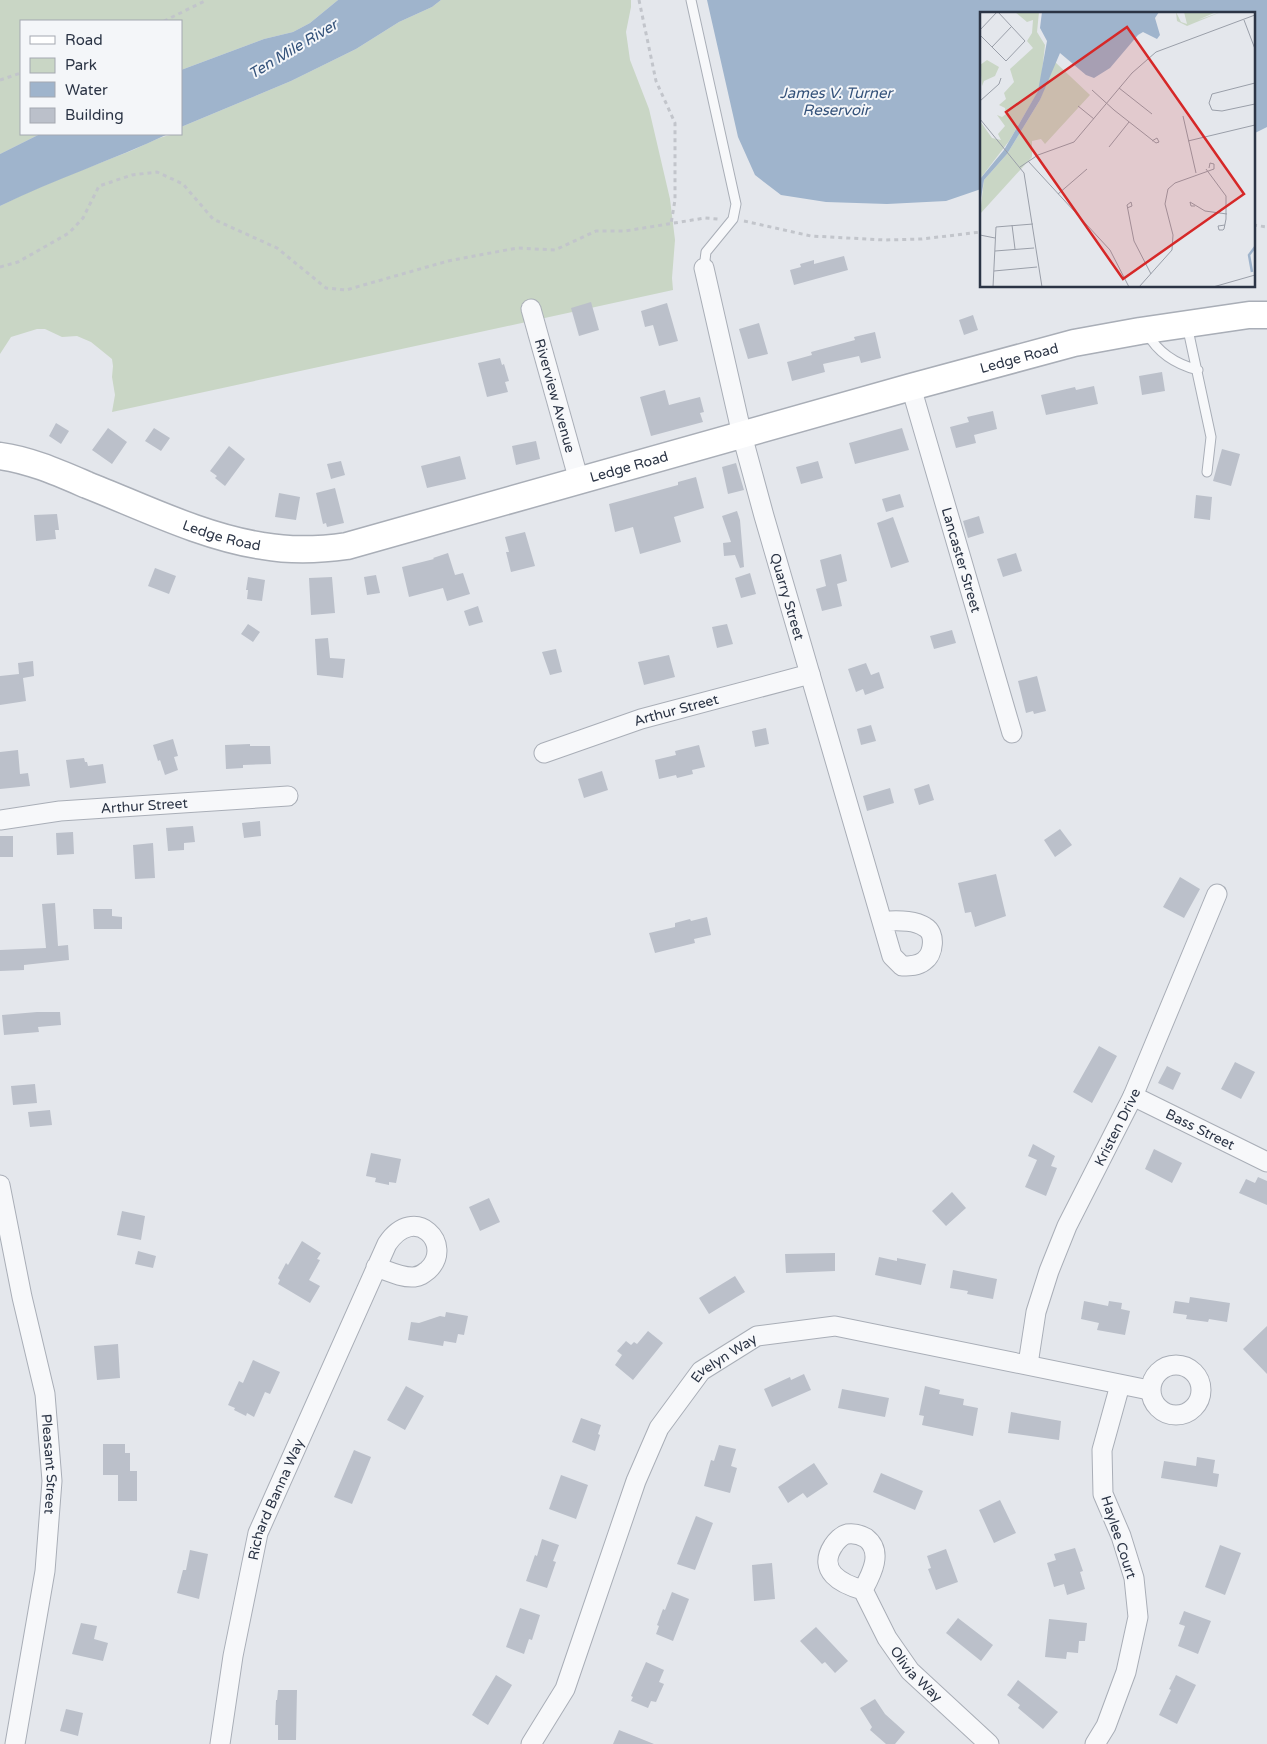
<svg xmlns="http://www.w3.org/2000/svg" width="1267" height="1744" font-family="'Varela Round',sans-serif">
<rect width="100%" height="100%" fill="#e4e7ec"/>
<!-- green -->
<path fill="#c9d6c5" d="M0,0H338L310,23L293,32L264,39L181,70V21H21V134H40L0,154Z
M441,0H631V7L626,32L630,60L649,109L670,199L675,240L672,278L673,290L112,412L115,395L112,377L113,366L112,359L91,342L77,336L62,337L45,329H37L11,337L0,354V206C41,185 85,169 128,152C146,145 161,134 181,134V127L291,81L356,49L399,22L432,7Z"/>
<!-- water -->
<path fill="#9fb4cc" d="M338,0H441L432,7L399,22L356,49L291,81L181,127V70L264,39L293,32L310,23Z
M707,0H1267V127L1253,134V14H981V189L946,201L887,204L826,202L781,195L755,175L738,137Z
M40,134H168C113,160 55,179 0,206V154Z"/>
<!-- building -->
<path fill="#bbc0ca" d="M844,256L848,270L794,285L790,270L801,267L800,264L814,260V264Z
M591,302L599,330L579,336L571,308Z
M667,303L678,341L659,346L653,325L645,327L641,311Z
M973,315L978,330L964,335L959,320Z
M759,323L768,354L748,359L739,329Z
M875,332L881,358L861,363L859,356L823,364L825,372L792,381L787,362L812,355L811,352L855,340L854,337Z
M500,358L502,365L504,364L509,381L505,382L508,392L487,397L478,363Z
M1162,372L1165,391L1142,395L1139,376Z
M1094,386L1098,404L1046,415L1041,395L1075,387L1076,390Z
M665,390L669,405L700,397L704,412L700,413L703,422L651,436L640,397Z
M993,411L997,429L974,435L976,443L956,448L950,427L969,422L967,417Z
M56,423L69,431L61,444L49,436Z
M108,428L127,442L112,464L92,450Z
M154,428L170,438L161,451L145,441Z
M902,428L909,450L855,464L849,443Z
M536,441L540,459L516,465L512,446Z
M229,446L245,459L225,486L215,478L217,476L210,471Z
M1222,449L1240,454L1231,486L1213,481Z
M460,456L466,479L427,488L421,466Z
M341,461L345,475L331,479L327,464Z
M818,461L823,478L801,484L796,467Z
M736,463L744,490L728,494L722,467Z
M696,477L704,508L674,517L681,542L640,554L633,527L615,532L609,504L678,485V482Z
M335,488L344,523L327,527L326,523L323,524L316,493Z
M279,493L300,497L296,520L275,517Z
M900,494L904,507L886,512L882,499Z
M1196,495L1212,497L1210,520L1194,518Z
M737,511L740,520L744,567L740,568L735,555L724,556L723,543L731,542L722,516Z
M57,514L59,530H55L56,539L36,541L34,515Z
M979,516L984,533L968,538L963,521Z
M893,517L909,562L891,568L877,523Z
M525,532L535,566L511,572L506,552H509L505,537Z
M448,553L455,575L463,573L470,594L447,601L443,588L409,597L402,567L434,559L433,558Z
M1016,553L1022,571L1003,577L997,559Z
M841,554L847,581L837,584L842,606L822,611L816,589L826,586L820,560Z
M155,568L176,576L169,594L148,586Z
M750,573L756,594L741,598L735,578Z
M376,575L380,593L367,595L364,577Z
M248,577L265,580L262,601L247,599L248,590H246Z
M332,577L335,613L311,615L309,578Z
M478,606L483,622L469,626L464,611Z
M248,624L260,632L253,642L241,634Z
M727,624L733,644L717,648L712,627Z
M952,630L956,643L934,649L930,636Z
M328,638L330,658L345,659L343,678L317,675L315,639Z
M556,649L562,672L550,675L542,652Z
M669,655L675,677L644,685L638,662Z
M33,661L34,676L23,678L26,701L0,705V676L19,674L18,663Z
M866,663L871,675L879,672L884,688L865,695L863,689L856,692L848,669Z
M1037,676L1046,711L1034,714L1033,711L1026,713L1018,681Z
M871,725L876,741L861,745L857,729Z
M766,728L769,744L755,747L752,731Z
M173,739L178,756L174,757L178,770L165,775L160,760L158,761L153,745Z
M250,744V746H270L271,764L243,765V768L226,769L225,745Z
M699,745L705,767L692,770L693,774L677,778L676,775L659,779L655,760L676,755L675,751Z
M18,750L20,774L28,773L30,786L0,789V752Z
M84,758L85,762H87L88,766L103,764L106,783L70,788L66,760Z
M602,771L608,790L584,798L578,779Z
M929,784L934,800L919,805L914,789Z
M890,788L894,803L867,811L863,796Z
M260,821L261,836L244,838L242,823Z
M193,826L195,842L184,843V850L168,851L166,828Z
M1060,829L1072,845L1055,857L1044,840Z
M73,832L74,854L57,855L56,833Z
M0,836H13V857H0Z
M153,843L155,878L135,879L133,845Z
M996,874L1006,916L975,927L971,912L965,913L958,883Z
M1180,877L1200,889L1184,918L1163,907Z
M55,903L58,946L68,945L69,960L24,965V970L0,971V950L46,948L42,904Z
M93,909H112V916L122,917V929H94Z
M707,917L711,935L694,939L695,943L655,953L649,933L675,927V923L690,919L691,921Z
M37,1012H60L61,1025L38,1027L39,1032L4,1035L2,1015Z
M1099,1046L1117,1056L1092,1103L1073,1092Z
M1235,1062L1255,1072L1241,1099L1221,1089Z
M1167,1066L1181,1073L1173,1090L1158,1083Z
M35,1084L37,1103L13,1105L11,1086Z
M50,1110L52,1125L30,1127L28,1112Z
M1033,1144L1055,1156L1051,1166L1057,1168L1046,1196L1025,1187L1037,1160L1028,1156Z
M1154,1149L1182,1163L1172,1183L1145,1169Z
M371,1153L401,1159L396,1183L389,1182V1185L375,1182L376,1178L366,1176Z
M1258,1177L1267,1181V1205L1239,1193L1246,1179L1255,1183Z
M952,1192L966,1208L946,1226L932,1211Z
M489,1198L500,1222L480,1231L469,1207Z
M122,1211L145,1216L141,1240L117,1235Z
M302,1241L321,1253L317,1259L320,1260L309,1280L320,1286L310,1303L278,1284L280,1280L278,1278L286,1263L288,1265Z
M138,1251L156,1256L153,1268L135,1264Z
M835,1253V1271L786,1273L785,1254Z
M879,1257L897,1261V1258L926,1264L921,1285L875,1275Z
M953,1270L997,1279L993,1299L967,1294L968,1291L950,1288Z
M735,1276L745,1292L709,1314L699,1298Z
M1190,1297L1230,1303L1227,1322L1209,1319L1208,1322L1186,1319L1187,1315L1173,1313L1175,1301L1189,1303Z
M1084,1301L1108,1306L1109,1301L1122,1303L1121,1309L1130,1311L1125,1335L1097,1330L1099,1323L1081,1319Z
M446,1312L468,1316L464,1335L458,1334L456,1343L444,1341L443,1346L408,1340L411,1322L419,1323L440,1316L445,1317Z
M1267,1326V1374L1243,1349Z
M648,1331L663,1343L633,1380L615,1365L622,1355L617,1351L626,1341L631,1345L634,1342L637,1344Z
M118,1344L120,1378L97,1380L94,1346Z
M253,1360L280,1372L270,1394L265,1392L254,1417L247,1413L246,1416L234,1410L235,1408L228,1405L239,1381L243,1383Z
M804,1374L811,1390L772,1407L764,1389L790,1377L791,1380Z
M406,1386L424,1396L405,1430L387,1420Z
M925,1386L940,1390L939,1394L964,1399L963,1405L978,1408L973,1436L922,1425L924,1416L919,1415Z
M842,1389L889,1398L885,1417L838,1408Z
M1011,1412L1061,1421L1059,1440L1008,1433Z
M581,1418L601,1425L598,1434L600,1435L595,1451L572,1442Z
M103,1444H125V1453H130V1471H137V1501H118V1475H103Z
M719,1445L736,1449L731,1466L737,1468L730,1493L704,1486L711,1460L714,1461Z
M354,1450L371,1457L352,1504L334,1497Z
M1197,1457L1215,1460L1213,1473L1219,1474L1217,1487L1161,1478L1164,1461L1196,1466Z
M814,1463L828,1484L807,1498L803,1493L788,1503L778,1487Z
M881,1473L923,1491L915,1510L873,1492Z
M561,1475L588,1485L576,1519L549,1509Z
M1000,1500L1016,1533L994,1543L979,1510Z
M696,1516L713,1523L695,1570L677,1564Z
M542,1539L559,1545L553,1561L556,1562L547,1588L526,1581L535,1555L537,1556Z
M1220,1545L1241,1553L1225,1595L1205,1587Z
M1075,1548L1083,1571L1080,1572L1085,1589L1067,1595L1064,1584L1054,1587L1047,1563L1056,1560L1054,1554Z
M946,1549L958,1582L936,1590L928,1569L931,1568L927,1556Z
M190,1550L208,1554L199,1599L177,1593L183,1570H186Z
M772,1563L775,1599L754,1601L752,1565Z
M672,1592L689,1599L673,1641L656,1634L659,1626L657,1625L663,1609L665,1610Z
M520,1608L540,1615L532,1640L529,1639L524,1654L506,1647Z
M1184,1611L1211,1621L1198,1654L1178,1646L1185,1626L1179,1624Z
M958,1618L993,1645L981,1661L946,1633Z
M1049,1619L1087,1623L1085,1641H1079L1078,1653L1067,1652L1066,1659L1045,1657Z
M81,1623L97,1626L94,1639L108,1643L103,1661L72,1654Z
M816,1627L848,1661L835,1673L825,1662L822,1664L800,1641Z
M646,1662L664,1670L659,1682L664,1684L656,1702L651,1701L648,1708L631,1701L633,1697L631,1696Z
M496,1675L512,1685L488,1725L472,1715Z
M1176,1675L1196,1685L1177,1724L1159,1715L1171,1690L1169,1689Z
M1018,1680L1058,1712L1043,1729L1018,1708L1020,1705L1007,1695Z
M278,1690H297L296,1740H278V1725H275L276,1700H277Z
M875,1699L885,1714L905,1732L895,1744H886L870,1730L872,1727L860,1708Z
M66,1709L83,1713L78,1736L60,1731Z
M619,1730L654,1744H613Z"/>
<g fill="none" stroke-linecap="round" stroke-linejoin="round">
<defs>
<path id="lane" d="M691,0L736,204L733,219L706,252L704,268
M1187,325L1211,437L1207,472
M1147,333C1158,353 1175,364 1198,370"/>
<g id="street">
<path id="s1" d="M704,268L742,435L764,516L892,956L902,966C910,966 918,966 924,961C934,954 936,933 925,927C913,919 896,921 883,921"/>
<path id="s2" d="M531,309L579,481"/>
<path id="s3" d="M911,387L1012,733"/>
<path id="s4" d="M544,753L641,719L810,674"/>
<path id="s5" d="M0,820L60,811L288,796"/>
<path id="s6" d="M1133,1096L1267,1162"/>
<path id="s7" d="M0,1185L22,1297L45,1394L52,1481L45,1571L15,1744"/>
<path id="s8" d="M1028,1364L1036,1312L1049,1271L1067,1226L1133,1096L1217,894"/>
<circle cx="1176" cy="1390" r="25"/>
<path id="s9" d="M863,1590C871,1575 884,1552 866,1538C861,1535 854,1533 847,1534C842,1535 836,1541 833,1546C817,1571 841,1584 863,1590L887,1638L910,1671L989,1744"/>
<path id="s10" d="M220,1744L233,1656L258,1533L387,1244C415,1202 455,1245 428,1270C423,1274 421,1276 414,1277C402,1278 388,1271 376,1267"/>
<path id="s11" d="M531,1744L565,1689L636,1481L659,1428L701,1371L757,1336L835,1326L1149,1390"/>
<path d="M1095,1744L1106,1726L1126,1672L1138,1617L1134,1578L1121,1536L1103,1494L1102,1450L1120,1385"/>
</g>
<g id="secondary">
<path id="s12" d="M0,456C30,460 59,473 87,485C143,507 203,537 263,546C291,551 319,550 347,546L911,387L1074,343L1140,331L1249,315H1267"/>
</g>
</defs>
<!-- lane casing -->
<use href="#lane" stroke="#a9aeb7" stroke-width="11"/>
<!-- street casing -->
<use href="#street" stroke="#a9aeb7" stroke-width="21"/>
<!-- secondary casing -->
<use href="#secondary" stroke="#a9aeb7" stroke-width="29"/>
<!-- path -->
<path stroke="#c2c5cb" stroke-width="3" stroke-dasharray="4 4" stroke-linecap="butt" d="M639,0L656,81L675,123V200L671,224
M164,21L207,0
M0,80L21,73
M744,221L811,236L885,240L922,239L981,232
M1253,225L1267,227
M0,267L18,262L69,233L83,218L99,186L132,175L157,172L183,184L213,219L277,248L326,288L346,290L448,261L517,248L555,250L596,231H625L705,218L718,219"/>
<!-- lane -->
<use href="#lane" stroke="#f7f8fa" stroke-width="9"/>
<!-- street -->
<use href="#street" stroke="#f7f8fa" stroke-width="19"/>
<!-- secondary -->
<use href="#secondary" stroke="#fff" stroke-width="26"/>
</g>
<g text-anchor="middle" stroke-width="4" stroke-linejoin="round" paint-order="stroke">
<!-- street labels -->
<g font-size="14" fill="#2b3445" stroke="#f4f6f9">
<text dy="5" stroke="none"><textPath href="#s12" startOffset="1061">Ledge Road</textPath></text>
<text dy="5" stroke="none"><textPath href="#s2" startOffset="90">Riverview Avenue</textPath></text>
<text dy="5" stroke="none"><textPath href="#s12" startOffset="656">Ledge Road</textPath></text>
<text dy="5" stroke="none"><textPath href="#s12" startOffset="236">Ledge Road</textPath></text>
<text dy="5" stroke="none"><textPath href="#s3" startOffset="180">Lancaster Street</textPath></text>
<text dy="5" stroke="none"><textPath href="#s1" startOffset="339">Quarry Street</textPath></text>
<text dy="5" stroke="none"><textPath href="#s4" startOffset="139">Arthur Street</textPath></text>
<text dy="5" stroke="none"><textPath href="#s5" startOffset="145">Arthur Street</textPath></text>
<text dy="5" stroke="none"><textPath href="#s8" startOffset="255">Kristen Drive</textPath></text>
<text dy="5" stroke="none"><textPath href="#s6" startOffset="75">Bass Street</textPath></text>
<text dy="5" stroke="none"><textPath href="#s11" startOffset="439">Evelyn Way</textPath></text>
<text dy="5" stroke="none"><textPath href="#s7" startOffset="284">Pleasant Street</textPath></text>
<text dy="5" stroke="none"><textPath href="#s10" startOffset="252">Richard Banna Way</textPath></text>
<text transform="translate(1119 1537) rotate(72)" y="5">Haylee Court</text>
<text dy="5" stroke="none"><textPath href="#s9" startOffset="261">Olivia Way</textPath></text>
</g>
<!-- water labels -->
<g font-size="15" font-style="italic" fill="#34527a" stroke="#f4f6f9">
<text transform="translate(293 49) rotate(-31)" y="5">Ten Mile River</text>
<text x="836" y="98">James V. Turner<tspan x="836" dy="17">Reservoir</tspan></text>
</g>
</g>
<!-- overview -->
<g transform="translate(980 12)">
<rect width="275" height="275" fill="#e4e7ec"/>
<path d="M35,0H59L57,20L65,33L61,69L56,83L29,129L0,167V109L12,126L21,128L18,122L25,114L17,103L22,105L26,102L25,96L19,93L26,87L24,81L34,70L30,57L53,36L47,29L52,21L53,8L47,10ZM196,0L201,10L207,12L204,0H236L218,8L241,0L207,14L197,9ZM7,48L19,55L15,64L4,69L2,74L0,53ZM74,49L110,83L65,132L61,127L52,129V145L0,202L4,168L27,142L60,88Z" fill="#c9d6c5"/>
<path d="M62,0H179L175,6L180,23L177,27L163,20L158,23L130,56L114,66L106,63L80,41L60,88L27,142L4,168L0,192V167L24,138L58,79L67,29L60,16Z" fill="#9fb4cc"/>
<path fill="none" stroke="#9fb4cc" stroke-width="2.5" d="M272,260L269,243L275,235"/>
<path fill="none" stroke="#9a9fa9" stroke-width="1" d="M264,8L275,37M0,18L17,0M0,23L26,49L45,29L18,0M12,35L32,14M275,71L232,82L229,91L232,98L242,99L275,92M139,76L172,102M112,78L134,98L176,131L179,130L177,126L172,129M0,89L19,72L21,66M98,94L114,107M203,104L216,161M0,107L44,161L62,275M208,129L275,113M129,135L149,110M48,149L130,238L149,275M40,155L58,143L94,130L152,61L176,40L275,3M226,157L246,184V207L244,217L243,218H239L238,214L245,213M78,182L107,157M215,194H211L210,190L225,199L247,202M147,196L152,194L151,190L147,193L154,229L171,262M32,213L35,237M0,223L15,226M15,239L54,236M14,259L57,255M13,275L16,215L53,212M159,275L192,238L193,223L185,192L188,177L195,171L234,157V152L230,151L229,156M233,275L275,263"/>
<path fill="#d62828" fill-opacity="0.15" stroke="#d62828" stroke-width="2.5" d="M147,15L264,182L143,267L26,100Z"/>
<rect width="275" height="275" fill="none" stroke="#2b3445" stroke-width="2.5"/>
</g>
<!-- legend -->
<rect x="20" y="20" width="162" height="115" fill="#f4f6f9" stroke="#a4a8b1"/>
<rect x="30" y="36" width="25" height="8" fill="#ffffff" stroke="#a4a8b1"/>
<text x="65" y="45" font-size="15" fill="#2b3445">Road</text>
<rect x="30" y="58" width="25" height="15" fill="#c9d6c5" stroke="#a4a8b1"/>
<text x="65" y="70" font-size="15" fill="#2b3445">Park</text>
<rect x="30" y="82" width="25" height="15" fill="#9fb4cc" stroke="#a4a8b1"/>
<text x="65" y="95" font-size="15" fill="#2b3445">Water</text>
<rect x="30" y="108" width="25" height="15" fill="#bbc0ca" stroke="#a4a8b1"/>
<text x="65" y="120" font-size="15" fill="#2b3445">Building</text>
</svg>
